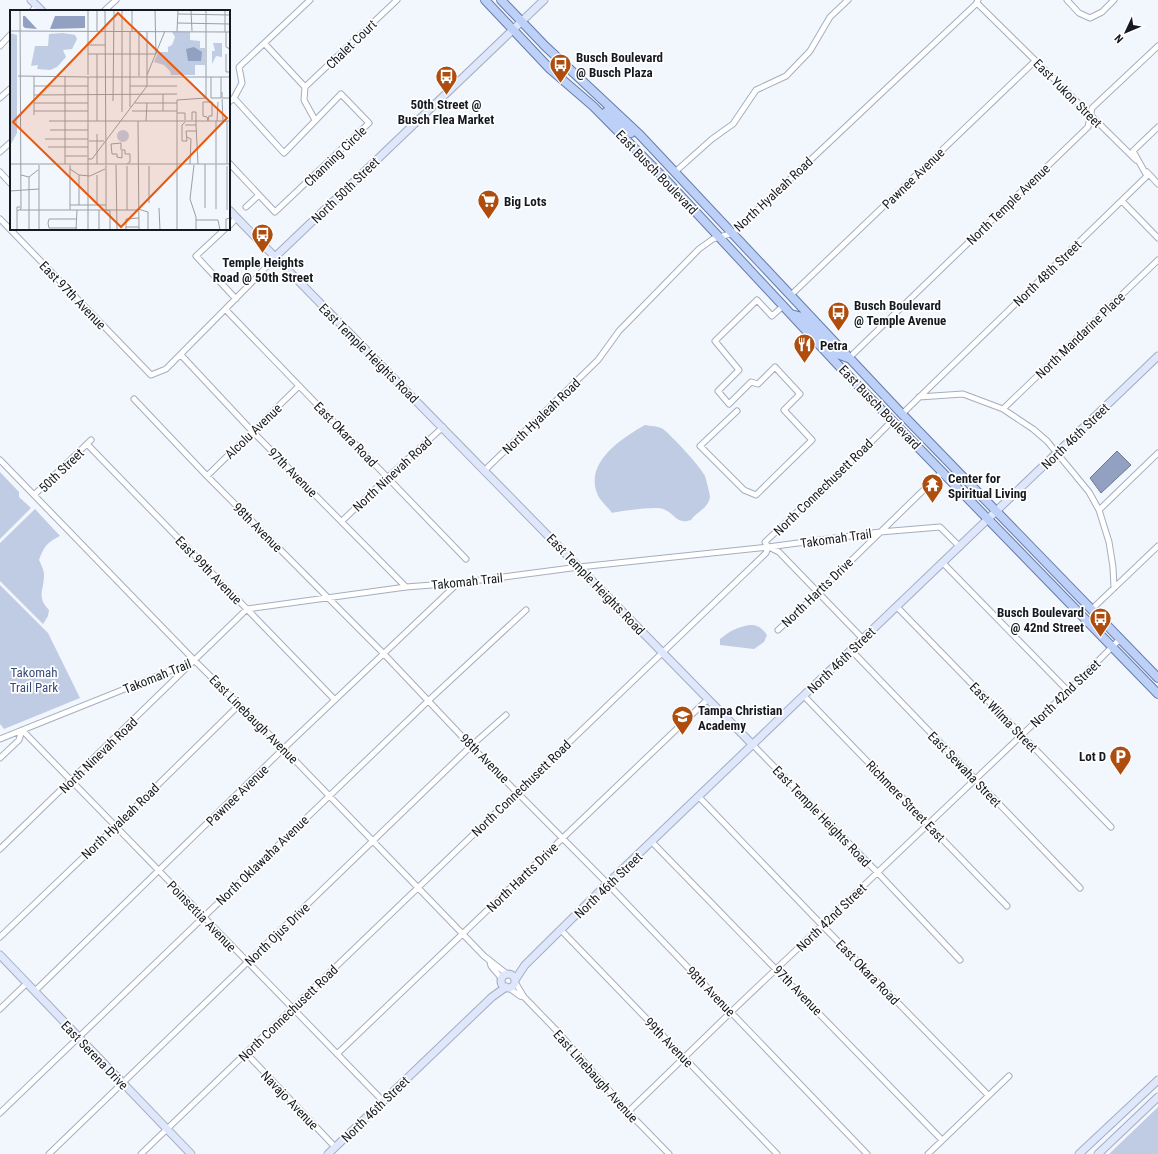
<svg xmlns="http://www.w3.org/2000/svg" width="1158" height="1154" font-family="'Roboto Condensed',sans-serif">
<rect width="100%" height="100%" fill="#f2f6fd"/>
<!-- green -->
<path fill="#c0cce4" d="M645,425C650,426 659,426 663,429C672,436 700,466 705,476C706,479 710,494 710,497C708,509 696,512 691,520C676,525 675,513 663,509C656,506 621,511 612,513C608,507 599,500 597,493C585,462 622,438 645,425Z
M0,472L19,492V497L31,508L0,539Z
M35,509L60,536C48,542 44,546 39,560C41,564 44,570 44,575C44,590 36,597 49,610L48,616L43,624L0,581V543Z
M0,585L48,633L80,698L4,729L0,724Z
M750,625C758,625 762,628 767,635L764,642L754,649L720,645V639C730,631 737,627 750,625Z
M1158,1107V1154H1109Z"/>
<!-- water -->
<path fill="#92a1c1" stroke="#6d7891" d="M1117,451L1131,465L1101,493L1090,478Z"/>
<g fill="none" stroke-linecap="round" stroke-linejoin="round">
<defs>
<path id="street" d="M1067,0L1079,13L1090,18L1102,12L1114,0
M977,3L1136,160
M32,11L37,6
M104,11L116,0
M265,44L305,87
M0,46L11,34
M0,98L11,88
M229,102L234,98L242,83L239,67L310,0
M315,120L304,100L305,87L397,0
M0,152L11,142
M229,163L275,212L369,123L341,94L284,153L234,98
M0,172L11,184
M675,172L712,139L733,124L756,90L786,76L810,51L830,17L848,0
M1147,172L1158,184
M1122,201L1158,238
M246,207L259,195
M0,219L151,375L166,369L258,276L275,257
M229,226L236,218
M225,229L196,256L236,299
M791,295L1035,61
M226,310L466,559
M181,355L252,431L406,587
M849,358L1088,127L1092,108L1158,46
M919,397L963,394L1003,409L1033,429L1047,441L1089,492L1099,510L1109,542L1113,567L1114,588
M134,399L207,476L384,654L471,746L604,880L867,1154
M1003,409L1158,260
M737,411L700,446L744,490L756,495L812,440L784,410L800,394L775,367L758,384L751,382L729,404L718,391L739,370L715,341L757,300L772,316L783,306
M902,414L1147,176L1133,151L1158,127
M87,444L335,700
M0,460L195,661L284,749L484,956L507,974
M485,470L598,360L619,331L699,249L713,239L733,233L976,4L978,0
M207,476L299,386
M34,495L91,440
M1099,510L1158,453
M342,521L388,477L443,427
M768,547L765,542L859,454L892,421
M769,547L779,552L863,639
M943,563L1068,691
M897,607L1111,827
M1092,609L1158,546
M778,630L819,592L943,471
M851,650L1080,888
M804,696L1007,906
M0,739L192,662
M753,745L878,873L960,960
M0,758L19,740L22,730L383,1101
M699,797L819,922L988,1095
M652,842L942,1140
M0,849L247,609L406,587L458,583L579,567L768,547L880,532L940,527L960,547
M561,930L777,1154
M0,937L115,827L239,705
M490,962L491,966L502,979
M515,982L524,997L558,1032L628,1112L669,1154
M509,988L520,996L524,997
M35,991L280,752L458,583
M0,1009L27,983
M246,1053L335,1147
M337,1054L708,699
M628,1112L731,1012L1068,691L1120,639
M0,1113L428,701L526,610
M49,1154L471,746L506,715
M141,1154L766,553L768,547
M928,1154L1009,1076"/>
<path id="secondary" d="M31,0L42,11
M229,210L753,745
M275,257L544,0
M0,955L191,1154
M501 981a7 7 0 1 1 14 0a7 7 0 1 1-14 0Z
M515,980L525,965L607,884L1158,356
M328,1154L492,997L506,987
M1079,1154L1158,1080
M1098,1154L1158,1097"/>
<path id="primary" d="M485,0L550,69L593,106L666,180L840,367L1158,694
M501,0L545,46L640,135L902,414L1158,678
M606,112L631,133
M791,314L802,317L835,353L848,358"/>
</defs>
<!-- street casing -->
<use href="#street" stroke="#a5aebf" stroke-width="7"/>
<!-- secondary casing -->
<use href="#secondary" stroke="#a5aebf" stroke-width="9"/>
<!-- primary casing -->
<use href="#primary" stroke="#667caa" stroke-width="10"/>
<!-- street -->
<use href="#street" stroke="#fff" stroke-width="5"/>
<!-- secondary -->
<use href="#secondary" stroke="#dee7fc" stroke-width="7"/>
<!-- primary -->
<use href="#primary" stroke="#bdd0f8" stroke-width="8"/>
</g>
<!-- icons -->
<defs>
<symbol id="bus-pin" viewBox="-11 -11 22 30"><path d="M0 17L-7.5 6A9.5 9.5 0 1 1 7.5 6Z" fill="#af4d0f" stroke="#fff"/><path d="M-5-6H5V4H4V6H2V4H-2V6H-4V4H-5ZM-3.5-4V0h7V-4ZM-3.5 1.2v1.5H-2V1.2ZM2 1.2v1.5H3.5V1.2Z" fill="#fff"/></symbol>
<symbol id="supermarket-pin" viewBox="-11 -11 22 30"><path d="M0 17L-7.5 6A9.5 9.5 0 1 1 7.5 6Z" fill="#af4d0f" stroke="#fff"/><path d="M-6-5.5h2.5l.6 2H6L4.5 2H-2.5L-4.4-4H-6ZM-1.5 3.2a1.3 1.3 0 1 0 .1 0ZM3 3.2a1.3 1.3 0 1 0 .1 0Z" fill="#fff"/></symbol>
<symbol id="restaurant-pin" viewBox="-11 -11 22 30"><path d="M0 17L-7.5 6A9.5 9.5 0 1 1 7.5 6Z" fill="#af4d0f" stroke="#fff"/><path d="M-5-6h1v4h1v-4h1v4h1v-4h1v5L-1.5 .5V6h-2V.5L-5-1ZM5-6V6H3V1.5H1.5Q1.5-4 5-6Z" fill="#fff"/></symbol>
<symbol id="temple-pin" viewBox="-11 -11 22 30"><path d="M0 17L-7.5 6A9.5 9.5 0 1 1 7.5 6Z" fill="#af4d0f" stroke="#fff"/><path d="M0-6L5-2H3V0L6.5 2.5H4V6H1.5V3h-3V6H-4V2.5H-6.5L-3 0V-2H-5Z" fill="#fff"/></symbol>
<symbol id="school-pin" viewBox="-11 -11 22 30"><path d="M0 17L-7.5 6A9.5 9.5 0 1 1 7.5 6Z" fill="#af4d0f" stroke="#fff"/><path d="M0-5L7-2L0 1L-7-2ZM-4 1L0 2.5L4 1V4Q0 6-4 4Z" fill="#fff"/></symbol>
<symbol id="parking-pin" viewBox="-11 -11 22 30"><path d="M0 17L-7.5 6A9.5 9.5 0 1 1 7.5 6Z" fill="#af4d0f" stroke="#fff"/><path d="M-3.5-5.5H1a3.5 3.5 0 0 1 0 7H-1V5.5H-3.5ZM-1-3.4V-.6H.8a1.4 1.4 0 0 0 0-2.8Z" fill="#fff"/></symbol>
</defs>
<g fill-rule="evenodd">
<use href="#bus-pin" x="548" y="52" width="25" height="34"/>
<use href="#bus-pin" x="434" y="64" width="25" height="34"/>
<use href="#supermarket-pin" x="476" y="188" width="25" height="34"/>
<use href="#bus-pin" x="250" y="222" width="25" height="34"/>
<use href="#bus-pin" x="826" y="300" width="25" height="34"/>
<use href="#restaurant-pin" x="792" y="332" width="25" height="34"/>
<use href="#temple-pin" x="920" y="472" width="25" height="34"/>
<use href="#bus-pin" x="1088" y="606" width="25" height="34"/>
<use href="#school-pin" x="670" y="704" width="25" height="34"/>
<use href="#parking-pin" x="1108" y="744" width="25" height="34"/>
</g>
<g text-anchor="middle" stroke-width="3.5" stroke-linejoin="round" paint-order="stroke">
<!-- street labels -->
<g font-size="13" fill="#161a20" stroke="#fff">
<text transform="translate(351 44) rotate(-44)" y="5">Chalet Court</text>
<text transform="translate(1068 93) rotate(45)" y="5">East Yukon Street</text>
<text transform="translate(335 156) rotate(-44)" y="5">Channing Circle</text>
<text transform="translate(657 172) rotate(46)" y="5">East Busch Boulevard</text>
<text transform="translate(913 178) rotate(-44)" y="5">Pawnee Avenue</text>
<text transform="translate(345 190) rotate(-44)" y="5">North 50th Street</text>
<text transform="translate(773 194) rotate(-43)" y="5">North Hyaleah Road</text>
<text transform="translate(1008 204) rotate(-44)" y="5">North Temple Avenue</text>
<text transform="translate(1047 273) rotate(-44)" y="5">North 48th Street</text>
<text transform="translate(73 295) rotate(46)" y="5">East 97th Avenue</text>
<text transform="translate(1080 335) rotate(-44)" y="5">North Mandarine Place</text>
<text transform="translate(369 353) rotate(45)" y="5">East Temple Heights Road</text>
<text transform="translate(880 407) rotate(46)" y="5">East Busch Boulevard</text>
<text transform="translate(541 416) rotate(-44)" y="5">North Hyaleah Road</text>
<text transform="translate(253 431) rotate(-44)" y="5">Alcolu Avenue</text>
<text transform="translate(346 434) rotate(46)" y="5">East Okara Road</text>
<text transform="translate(1075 436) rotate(-44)" y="5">North 46th Street</text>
<text transform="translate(61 470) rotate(-44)" y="5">50th Street</text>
<text transform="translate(293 472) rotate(45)" y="5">97th Avenue</text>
<text transform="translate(392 474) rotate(-43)" y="5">North Ninevah Road</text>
<text transform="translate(823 487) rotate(-44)" y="5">North Connechusett Road</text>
<text transform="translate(258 527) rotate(45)" y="5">98th Avenue</text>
<text transform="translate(836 538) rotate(-8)" y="5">Takomah Trail</text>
<text transform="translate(209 570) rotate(46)" y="5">East 99th Avenue</text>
<text transform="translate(467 581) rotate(-6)" y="5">Takomah Trail</text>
<text transform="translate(596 584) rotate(46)" y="5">East Temple Heights Road</text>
<text transform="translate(817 592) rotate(-44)" y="5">North Hartts Drive</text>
<text transform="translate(841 660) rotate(-44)" y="5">North 46th Street</text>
<text transform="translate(157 676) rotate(-22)" y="5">Takomah Trail</text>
<text transform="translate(1065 693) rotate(-44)" y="5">North 42nd Street</text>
<text transform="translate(1004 717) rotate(46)" y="5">East Wilma Street</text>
<text transform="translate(254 719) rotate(45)" y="5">East Linebaugh Avenue</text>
<text transform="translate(98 755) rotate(-44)" y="5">North Ninevah Road</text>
<text transform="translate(485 758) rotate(45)" y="5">98th Avenue</text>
<text transform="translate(965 769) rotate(46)" y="5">East Sewaha Street</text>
<text transform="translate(521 788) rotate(-44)" y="5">North Connechusett Road</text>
<text transform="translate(237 795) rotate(-44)" y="5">Pawnee Avenue</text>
<text transform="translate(906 801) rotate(46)" y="5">Richmere Street East</text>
<text transform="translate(822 816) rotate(46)" y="5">East Temple Heights Road</text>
<text transform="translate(120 821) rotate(-44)" y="5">North Hyaleah Road</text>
<text transform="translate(262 860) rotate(-44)" y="5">North Oklawaha Avenue</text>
<text transform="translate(522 877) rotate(-44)" y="5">North Hartts Drive</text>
<text transform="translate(608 885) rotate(-44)" y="5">North 46th Street</text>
<text transform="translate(202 916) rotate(46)" y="5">Poinsettia Avenue</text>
<text transform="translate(831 917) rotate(-44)" y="5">North 42nd Street</text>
<text transform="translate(277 934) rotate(-44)" y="5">North Ojus Drive</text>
<text transform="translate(868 972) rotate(46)" y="5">East Okara Road</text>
<text transform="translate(798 990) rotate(46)" y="5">97th Avenue</text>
<text transform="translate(711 991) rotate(46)" y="5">98th Avenue</text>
<text transform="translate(288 1013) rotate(-44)" y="5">North Connechusett Road</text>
<text transform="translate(669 1042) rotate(46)" y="5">99th Avenue</text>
<text transform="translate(95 1055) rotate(46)" y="5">East Serena Drive</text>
<text transform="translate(596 1076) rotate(48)" y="5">East Linebaugh Avenue</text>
<text transform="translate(290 1100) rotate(46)" y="5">Navajo Avenue</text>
<text transform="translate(375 1109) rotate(-44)" y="5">North 46th Street</text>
</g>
<!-- poi labels -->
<g font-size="13" font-weight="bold" fill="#161a20" stroke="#fff" text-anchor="start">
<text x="576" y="62">Busch Boulevard<tspan x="576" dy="15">@ Busch Plaza</tspan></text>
<text x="446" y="109" text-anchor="middle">50th Street @<tspan x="446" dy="15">Busch Flea Market</tspan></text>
<text x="504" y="206">Big Lots</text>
<text x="263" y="267" text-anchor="middle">Temple Heights<tspan x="263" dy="15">Road @ 50th Street</tspan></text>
<text x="854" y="310">Busch Boulevard<tspan x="854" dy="15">@ Temple Avenue</tspan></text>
<text x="820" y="350">Petra</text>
<text x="948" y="483">Center for<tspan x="948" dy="15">Spiritual Living</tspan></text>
<text x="1084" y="617" text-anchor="end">Busch Boulevard<tspan x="1084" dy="15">@ 42nd Street</tspan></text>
<text x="698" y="715">Tampa Christian<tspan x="698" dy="15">Academy</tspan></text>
<text x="1106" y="761" text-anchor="end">Lot D</text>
</g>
<!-- park labels -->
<g font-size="13" fill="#394d7a" stroke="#fff">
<text x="34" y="677">Takomah<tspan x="34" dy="15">Trail Park</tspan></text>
</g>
</g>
<!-- overview -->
<g transform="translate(10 10)">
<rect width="220" height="220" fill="#f2f6fd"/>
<path d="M162,22H180V30L190,31V38H195V55H185V65H161L160,61L154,55L144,52L148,42H158V37L162,35L165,27ZM0,23L7,25V123L0,136ZM53,23L65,25L67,29L62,39L53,40L56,47L47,57L40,60L27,59L28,55L21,56L25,36H38L39,24ZM203,33H212V47L206,46L202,54V41H205ZM107 126a6 6 0 1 1 12 0a6 6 0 1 1-12 0Z" fill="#c0cce4"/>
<path d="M13,6H15L27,19L15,18L13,16ZM45,6H75V18L40,19ZM184,37L192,42L191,51H178L176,39Z" fill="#92a1c1"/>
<path fill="none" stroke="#9a9ea5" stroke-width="1" d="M95,0L96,154M122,0V21M181,0L182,21M215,0V22M168,4L220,5M167,13L220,14M0,21L220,22M87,21V0M129,21V66M167,21L168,0M216,22V37L220,39M78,35H95M78,44H146L145,0M216,44V62H220M78,65V0M137,65L155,21M8,66L79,67M78,67V220M79,67H220M201,67V88H211V67M24,76H78M120,76H167M212,82V88H220M153,84V101M24,85L167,84M212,89L213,111M103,91L104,0M24,93H78M125,93H167M120,97V21M24,101H78M122,101H167M112,102V0M167,103H175V110M24,105V66M182,110V102H186V115M39,111H220M87,111V44M128,111L129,220M136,111L137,93M198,111L197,107L193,106V92H202V106H199L198,111M207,111L208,92M175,112L172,115V131H177L176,121H186M175,115H186L188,154M40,120H78M177,127L181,129L180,154M35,129H78M79,131H94M38,137H78M111,140V133L101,134L102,144H107V147L112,148V140H115M115,140V144H120V152L117,154M55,146H77M78,149H82L137,76V21M0,154H220M55,154V66M87,154V124M206,154V111M217,154V111M96,155V200L100,201V220M106,155L107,220M184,155L180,189L186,207V220M139,156V193M60,159L69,165L80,166L95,159M11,165L19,167L28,160M19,167V220M0,181L29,179M60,195H96M69,195V165M87,195V165M10,197H7V201L11,199L10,0M149,198L150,220M195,198V154M128,199L138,202V220M206,199V155M10,200H128M60,200V155M117,200V156M217,200V156M186,210H208L210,220M116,217H129M67,218H39L38,213L39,209H67M7,220V201M29,220V155M66,220L67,200M89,220V200M116,220V209L129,208M167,220V90L196,88V0M216,220V209L220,208"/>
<path fill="#e8590c" fill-opacity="0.15" stroke="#e8590c" stroke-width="2" d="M108,3L217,108L111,217L3,112Z"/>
<rect width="220" height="220" fill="none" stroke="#161a20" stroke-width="2"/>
</g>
<!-- north arrow -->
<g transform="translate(1126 32) rotate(226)" stroke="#ffffff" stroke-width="3" paint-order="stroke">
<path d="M0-3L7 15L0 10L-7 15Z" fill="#161a20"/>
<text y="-6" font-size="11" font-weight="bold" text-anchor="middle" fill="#161a20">N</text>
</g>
</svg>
